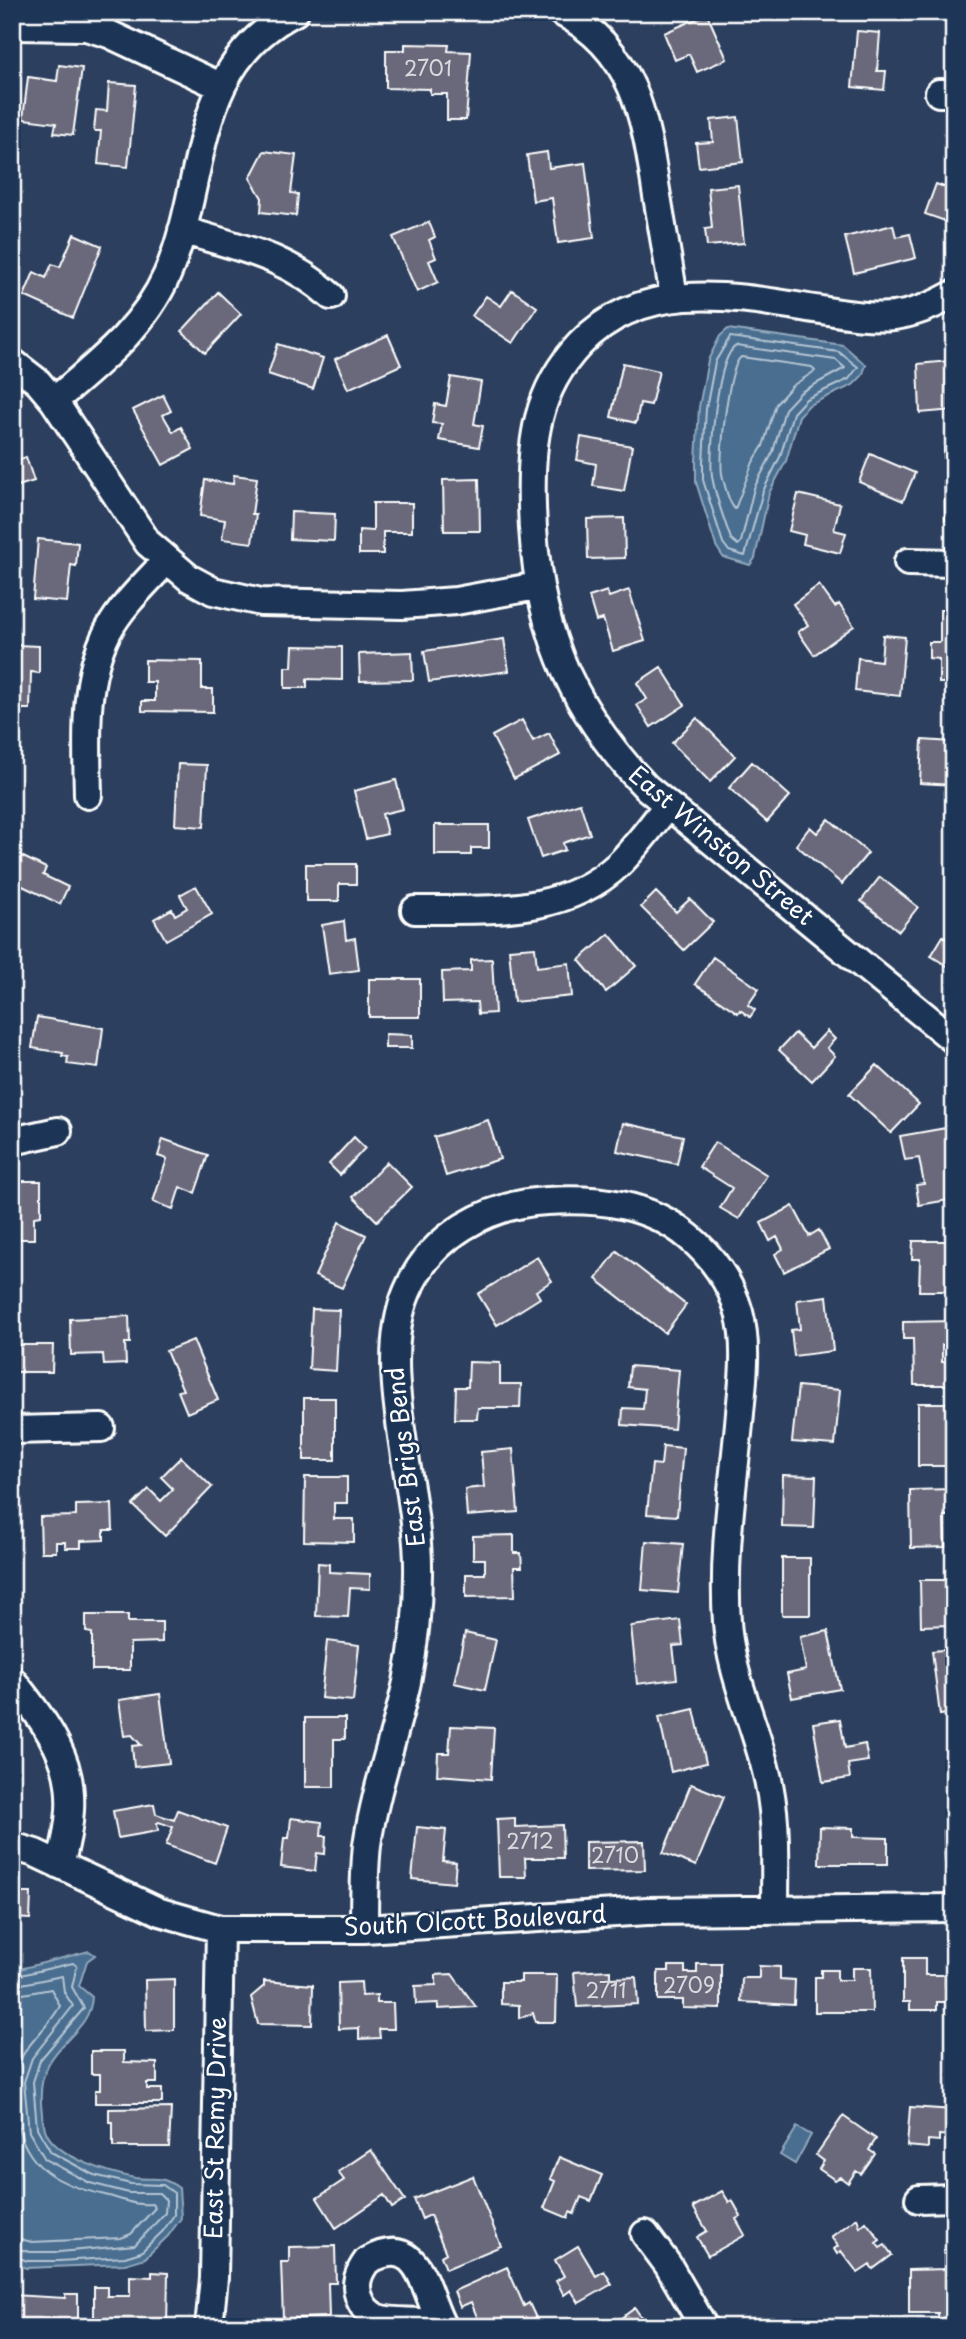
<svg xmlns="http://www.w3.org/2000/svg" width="966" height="2339" font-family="'Playpen Sans',sans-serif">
<rect width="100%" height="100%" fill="#2c3f5e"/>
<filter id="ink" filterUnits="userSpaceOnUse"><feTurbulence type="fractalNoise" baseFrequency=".0143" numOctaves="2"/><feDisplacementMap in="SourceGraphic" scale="14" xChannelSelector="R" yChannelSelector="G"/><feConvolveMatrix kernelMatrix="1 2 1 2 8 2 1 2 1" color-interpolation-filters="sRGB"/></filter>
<g filter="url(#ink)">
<!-- water -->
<path fill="#486e90" stroke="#91a8bc" stroke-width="2" d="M728,329L843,345L866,365L862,376L853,385L809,405L799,416L786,461L769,493L755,558L750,565L723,557L716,546L696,482V461L699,407L708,360L720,336Z
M89,1951L95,1955L87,1961L79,1986L92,1997C90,2039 37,2043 41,2103C42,2114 42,2124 47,2134C59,2158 110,2173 135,2178C156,2181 159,2174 179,2188L181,2218L168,2236L145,2258L125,2264L26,2268L12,2262V1971Z
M797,2127L811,2135L795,2164L780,2155Z"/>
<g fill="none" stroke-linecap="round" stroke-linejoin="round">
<!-- shore -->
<path stroke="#b6c5d3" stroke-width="2" d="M730,337L839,352L858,367L849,379L806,399L793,413L780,457L763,491L745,556L729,551L723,543L703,480V462L706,409L715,362Z
M736,346L836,360L845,368L801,392L785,409L773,452L754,488L741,542L738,545L731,539C724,519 715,496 712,476C709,455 717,356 736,346Z
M741,357L812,367L815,371L792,386L776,404L763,446L753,462L735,509C729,503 724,483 722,474C719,456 728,367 741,357Z
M12,1977L73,1963L77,1966L72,1987L84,2008L40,2060L33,2082L37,2128L51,2152L94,2175L131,2184L163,2185L174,2193V2215L163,2231L141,2252L125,2257L59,2261H28L12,2256
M12,1986L62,1976L64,1992L73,2006L32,2058L24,2082L29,2132L45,2159L90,2183L129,2193H159L166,2200L165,2213L135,2245L59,2252H30L12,2247
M12,1996L51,1989L60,2006C46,2032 20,2046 14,2078C13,2087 15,2096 15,2105C19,2163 52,2184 105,2195C122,2199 134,2206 152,2204L155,2208L131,2234L121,2238L32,2242L12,2237"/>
</g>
<!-- building -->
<path fill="#6a697b" stroke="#fff" stroke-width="2" d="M707,14L727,59L697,72L689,54L675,60L664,33Z
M857,31L880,33L877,71H886L884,90L852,87Z
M405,44L449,45L448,51L471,52L466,120H447V94H430V89L386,88V50H405Z
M59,65L82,68L73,135L54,133L56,123L23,119L28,77L57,81Z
M109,83L136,85L128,167L98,164L101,131H94L96,110L107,111Z
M738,117L743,162L699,167L696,143L713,142L711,120Z
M264,151L296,155L291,193L298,194L296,216L261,212L262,198L250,178Z
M547,152L549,168L585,163L594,238L558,243L552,198L533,201L527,155Z
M954,168V224L925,214L936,184L947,188Z
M738,185L744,243L707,246L705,229L712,228L708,188Z
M429,222L435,237L429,240L436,258L429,261L438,282L417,292L393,237Z
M893,225L896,237L910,234L916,258L854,273L845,237Z
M74,234L102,246L73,318L24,296L34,272L46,278L52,264L60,267Z
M512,290L537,307L513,343L472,316L486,296L501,306Z
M218,292L241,314L205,353L182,331Z
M388,335L401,365L348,389L335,359Z
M278,344L323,358L313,389L268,374Z
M949,361L951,384H954V410L920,413L918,364Z
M623,363L659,371L651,405L640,403L636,423L611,417Z
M451,377L481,382L474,424L483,426L479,447L439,440L442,424L432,423L435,404L446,406Z
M163,395L171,411L163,415L173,432L181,427L193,449L163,465L133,410Z
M581,437L632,446L624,491L593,486L596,464L577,460Z
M12,441L18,460L26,457L34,481L12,488Z
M944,447H954V520H945Z
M870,454L915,473L903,501L859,482Z
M234,475L257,478L252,514H256L252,543L222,539L225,520L200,516L205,480L233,484Z
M479,479L480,531H444L443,480Z
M798,494L840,504L834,530L846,533L840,553L803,544L805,535L789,531Z
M373,503H412V532H383V554H359V530L373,531Z
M291,512L335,514L334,541L290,539Z
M624,518L625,558L588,559L587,519Z
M38,539L78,543L76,566L71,565L67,602L33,599Z
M819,585L835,607L839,604L854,626L814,655L798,632L808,625L793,604Z
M629,590L645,641L613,651L603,619L596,621L589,597L607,591L609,597Z
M940,610H954V683H939V659L929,658V642H940Z
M883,635L905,637L900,696L855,691L858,658L881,661Z
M504,639L509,671L429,682L424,651Z
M16,645L39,646V673L31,672L30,709H12V660H16Z
M293,646L342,647V680L307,679V688H285V667H292Z
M412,652L413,680L360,681L359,654Z
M145,660L202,661V689H213V712L142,711V701H155V682H145Z
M661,667L685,705L651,727L637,705L647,699L637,683Z
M697,718L735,756L710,782L672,743Z
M522,720L533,741L549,733L560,755L514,779L492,736Z
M922,740L953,742L954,785L920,783Z
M752,762L790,796L767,822L729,788Z
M178,764L207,765L204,827L175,825Z
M396,780L403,809L382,814L387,834L366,839L354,791Z
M580,803L590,834L563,843L565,850L541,858L528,820Z
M829,819L868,853L842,884L796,845L810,827L817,833Z
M435,825H489V848H471V855H435Z
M17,854L46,868L43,875L68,887L60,904L12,881V864Z
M306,864H356V884H339V901H306Z
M880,877L918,907L899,931L861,901Z
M196,886L212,914L166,940L154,919L172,909L175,915L187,908L180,895Z
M656,892L676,912L690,899L713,922L684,950L641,907Z
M344,921L346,940L355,938L359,970L329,974L322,925Z
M609,934L636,966L606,992L579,960Z
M943,936L954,942V970L931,956Z
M535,947L537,967L569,963L572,996L514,1002L509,949Z
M713,957L759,989L748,1005L755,1010L750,1017L740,1010L738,1013L695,984Z
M492,959L495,1013L478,1014L477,1002L443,1003L442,972L471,971V960Z
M369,979H420V1017H369Z
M37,1017L103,1028L98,1068L67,1064L68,1057L62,1056L63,1053L32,1048Z
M827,1031L835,1039L827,1048L835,1056L812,1081L779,1050L795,1033L811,1048Z
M385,1034L412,1035V1048H385Z
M877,1065L919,1104L891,1133L849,1094Z
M488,1120L500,1159L446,1176L434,1137Z
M623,1123L683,1136L677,1164L617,1151Z
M946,1128L954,1171V1199L919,1205L916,1185L924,1184L919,1158L905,1160L900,1136Z
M354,1137L365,1148L340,1175L329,1164Z
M163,1139L208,1155L195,1193L180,1187L173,1209L153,1202L167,1159L158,1156Z
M715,1142L767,1175L739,1219L720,1208L732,1188L699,1167Z
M387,1162L412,1187L377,1221L353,1197Z
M19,1181H41V1216L34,1217V1239H12V1191H19Z
M793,1206L809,1236L819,1230L829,1249L784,1272L775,1254L783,1249L777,1237L770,1241L761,1223Z
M339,1222L366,1235L342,1288L315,1276Z
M913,1241H954L953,1291H919L920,1259H912Z
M617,1251L686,1305L665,1333L596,1279Z
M537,1257L552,1281L536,1291L540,1298L497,1325L478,1294Z
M827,1296L833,1351L794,1356L791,1330L800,1329L797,1300Z
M312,1309L339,1310L336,1371L309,1369Z
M129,1316L130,1343H125L126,1364L104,1365L103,1354L71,1355L70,1319Z
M954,1321V1345H942V1362H954V1385H914L913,1339H903V1322Z
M193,1340L218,1400L187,1413L178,1391L183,1390L166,1351Z
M12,1345H53L52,1372H12Z
M469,1362L500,1363V1384H521L520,1408H478L477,1419H455L456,1387H468Z
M630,1366L679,1370L674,1429L622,1425L623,1408L643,1409L645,1389L628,1387Z
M798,1386L840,1390L835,1445L792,1442Z
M304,1398H335V1460H304Z
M918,1403H948V1466H918Z
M663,1446L683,1448L677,1516L647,1514L652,1464L661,1465Z
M513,1449L518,1512L467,1516L465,1489L484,1487L481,1452Z
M181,1457L212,1487L165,1536L133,1505L149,1489L161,1501L173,1489L161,1477Z
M783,1475L816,1476L814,1528L782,1527Z
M305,1477H347V1503H334V1519H354V1542L304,1541Z
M954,1489V1515L944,1516L945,1547L911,1548L910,1490Z
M112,1504L113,1530H104V1540L81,1541V1548H65V1542H56V1552H41L40,1517L76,1516V1505Z
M514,1535V1553H521L522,1567H514L515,1596L466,1597V1574H485V1559H473V1536Z
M646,1541L683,1544L678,1593L642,1590Z
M782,1558H810V1615H782Z
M318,1563L329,1564V1572L370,1574V1589L350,1588L348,1617L316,1616Z
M920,1580H951L952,1625L921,1626Z
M86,1615H128V1622H162V1642L130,1643V1670H92V1633L86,1632Z
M680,1620L683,1645L673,1646L677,1679L637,1684L631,1626Z
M828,1631L840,1689L792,1698L787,1674L806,1670L800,1637Z
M465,1633L496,1640L485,1690L454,1683Z
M327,1641L359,1645L353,1701L321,1698Z
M954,1649V1713L940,1715L932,1651Z
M160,1694L169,1763L134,1767L132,1746L141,1745L132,1735L124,1736L119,1700Z
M694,1709L706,1763L671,1772L659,1717Z
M305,1718H345V1739H334V1787H305Z
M840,1719L845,1748L865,1744L868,1761L848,1764L850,1778L823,1782L813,1723Z
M451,1726L494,1728L491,1779L437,1775L438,1753H449Z
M954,1737V1771L947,1738Z
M691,1784L724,1797L696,1866L663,1853Z
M154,1804L156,1814L174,1820L178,1810L227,1828L215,1863L166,1845L173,1827L159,1822L157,1823L158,1831L118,1838L113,1811Z
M291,1818L322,1822L321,1836H326L325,1854L317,1853L315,1871L281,1867L284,1838H289Z
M515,1818V1827L562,1825L563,1858H525L526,1877H499L497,1819Z
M417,1827L446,1830L443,1861L456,1862L454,1883L412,1879Z
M820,1827L853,1828V1837L888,1838V1864H819Z
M944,1831H954V1861H945Z
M644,1841L645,1870L585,1871V1842Z
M12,1893H31L30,1919L12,1918Z
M903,1958H925V1975H945V1987H950V2002H937V2010H910V2002H903Z
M697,1964H721V2009L683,2008V2000H658V1971H669V1966H685V1973H697Z
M759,1966L780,1967V1979L795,1980L794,2005L741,2002L742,1978H759Z
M852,1968H871L872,2012H815V1977H821V1970H837V1980H852Z
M610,1970V1978L636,1977L638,2004L577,2007L574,1972Z
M452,1974L476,2007L438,2009V2003L416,2004L415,1986L436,1985V1975Z
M521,1975H557L556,2022H536L533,2013L519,2018V2005L501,2004V1982H521Z
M174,1979V2030L146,2031L145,1980Z
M264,1981L313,1985L312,2025L258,2024L251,1997L264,1986Z
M361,1982L362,1996L377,1995V2003H393L394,2029H379L380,2038L359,2039V2028L339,2029L338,1983Z
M91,2051H124V2062L157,2063V2083H147V2089H162V2103H95V2090H100V2074H91Z
M910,2107L954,2110V2136L939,2135V2141L928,2140V2148L907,2146Z
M171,2108L169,2147H113V2122H109V2109Z
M843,2116L876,2139L869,2150L875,2154L861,2174L856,2171L848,2183L840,2177L835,2180L819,2169L824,2161L816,2155Z
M371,2150L405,2200L392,2208L384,2195L336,2228L317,2198L344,2180L338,2172Z
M559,2157L602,2175L591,2201L581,2197L574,2214L570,2212L568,2218L544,2208L555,2181L550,2179Z
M473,2176L501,2246L446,2269L441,2256L446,2253L430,2215L422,2219L414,2199Z
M722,2191L729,2202L732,2200L741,2216L736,2219L745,2235L708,2256L697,2237L707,2231L693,2207Z
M857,2218L860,2227L866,2222L880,2240L876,2243L880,2248L885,2245L892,2255L873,2269L870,2265L858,2273L841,2251L837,2254L834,2249L838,2246L831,2237Z
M950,2240L954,2243V2321H938V2313H909V2270L944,2269V2250Z
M335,2246L336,2283H328L329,2317L283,2319L281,2262H289V2247Z
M578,2246L596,2276L604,2271L612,2284L579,2303L571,2290L564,2295L556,2281L564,2276L555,2260Z
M507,2267L524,2306L529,2303L536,2318L530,2320L533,2327H481L471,2302L460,2307L454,2291Z
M152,2272L168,2273L167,2327H94V2287H107V2296H130V2276L152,2277Z
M65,2294H78V2327H12V2295L65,2298Z
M635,2308L648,2327H609Z"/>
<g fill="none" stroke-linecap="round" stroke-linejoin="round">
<defs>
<path id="minor" d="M561,12C634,49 645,117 656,190C662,225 668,261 674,297
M12,26L86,27L109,34L220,86
M939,93H954
M182,230C240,248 285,255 331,296
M954,294C935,305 916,313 894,316C869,318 845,314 821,310C738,297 645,276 580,344C536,390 530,444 532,506C535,620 566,704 646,787L954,1040
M12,362L38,382L54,401L148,543L189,578L213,591L261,602L402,605L456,601L537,586
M54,401C97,364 143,329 167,275C208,182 188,66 295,12
M908,562L954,563
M88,795C87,741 82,681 108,631C122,605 146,583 166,561
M415,910C487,909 563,917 619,864C637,846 652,825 667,806
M12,1141L58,1131
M12,1430L101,1428
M12,1680C65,1747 84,1779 60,1865
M12,1846L35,1853L160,1912L220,1929H364L647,1911L954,1908
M364,1929C364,1901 364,1873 367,1845C375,1790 395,1736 407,1682C414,1647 418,1610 418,1574C420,1487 374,1370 407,1292C430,1236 488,1204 547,1201C598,1198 648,1203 689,1237C712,1256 731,1283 739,1312C748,1345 743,1380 740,1413C734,1481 722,1553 727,1622C730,1672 753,1719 765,1767C778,1814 775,1861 775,1909
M919,2199L954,2198
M645,2234L668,2265L704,2327
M209,2327L214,2278L220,1929
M442,2327C415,2313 372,2335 359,2297C354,2283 359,2272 367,2261C422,2230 424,2294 443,2327"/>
</defs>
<!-- minor casing -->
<use href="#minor" stroke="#fff" stroke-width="32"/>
<!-- minor -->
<use href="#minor" stroke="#1d3557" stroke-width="26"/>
</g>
</g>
<g text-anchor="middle" stroke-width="5" stroke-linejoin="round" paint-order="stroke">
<!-- number labels -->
<g font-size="21" fill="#dadade">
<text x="428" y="76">2701</text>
<text x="530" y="1849">2712</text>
<text x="615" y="1863">2710</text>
<text x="689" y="1993">2709</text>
<text x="606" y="1998">2711</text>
</g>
<!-- street labels -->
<g font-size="24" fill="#fff" stroke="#1d3557">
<text transform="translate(721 846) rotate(40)" y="8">East Winston Street</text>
<text transform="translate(406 1457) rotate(-97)" y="8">East Brigs Bend</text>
<text transform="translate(475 1921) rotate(-3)" y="8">South Olcott Boulevard</text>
<text transform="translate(216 2128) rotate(-89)" y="8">East St Remy Drive</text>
</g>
</g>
<!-- margin -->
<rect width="966" height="2339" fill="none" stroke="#1d3557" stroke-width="42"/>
<rect x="21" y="21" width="924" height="2297" fill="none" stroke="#fff" stroke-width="2.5" filter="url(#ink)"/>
</svg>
